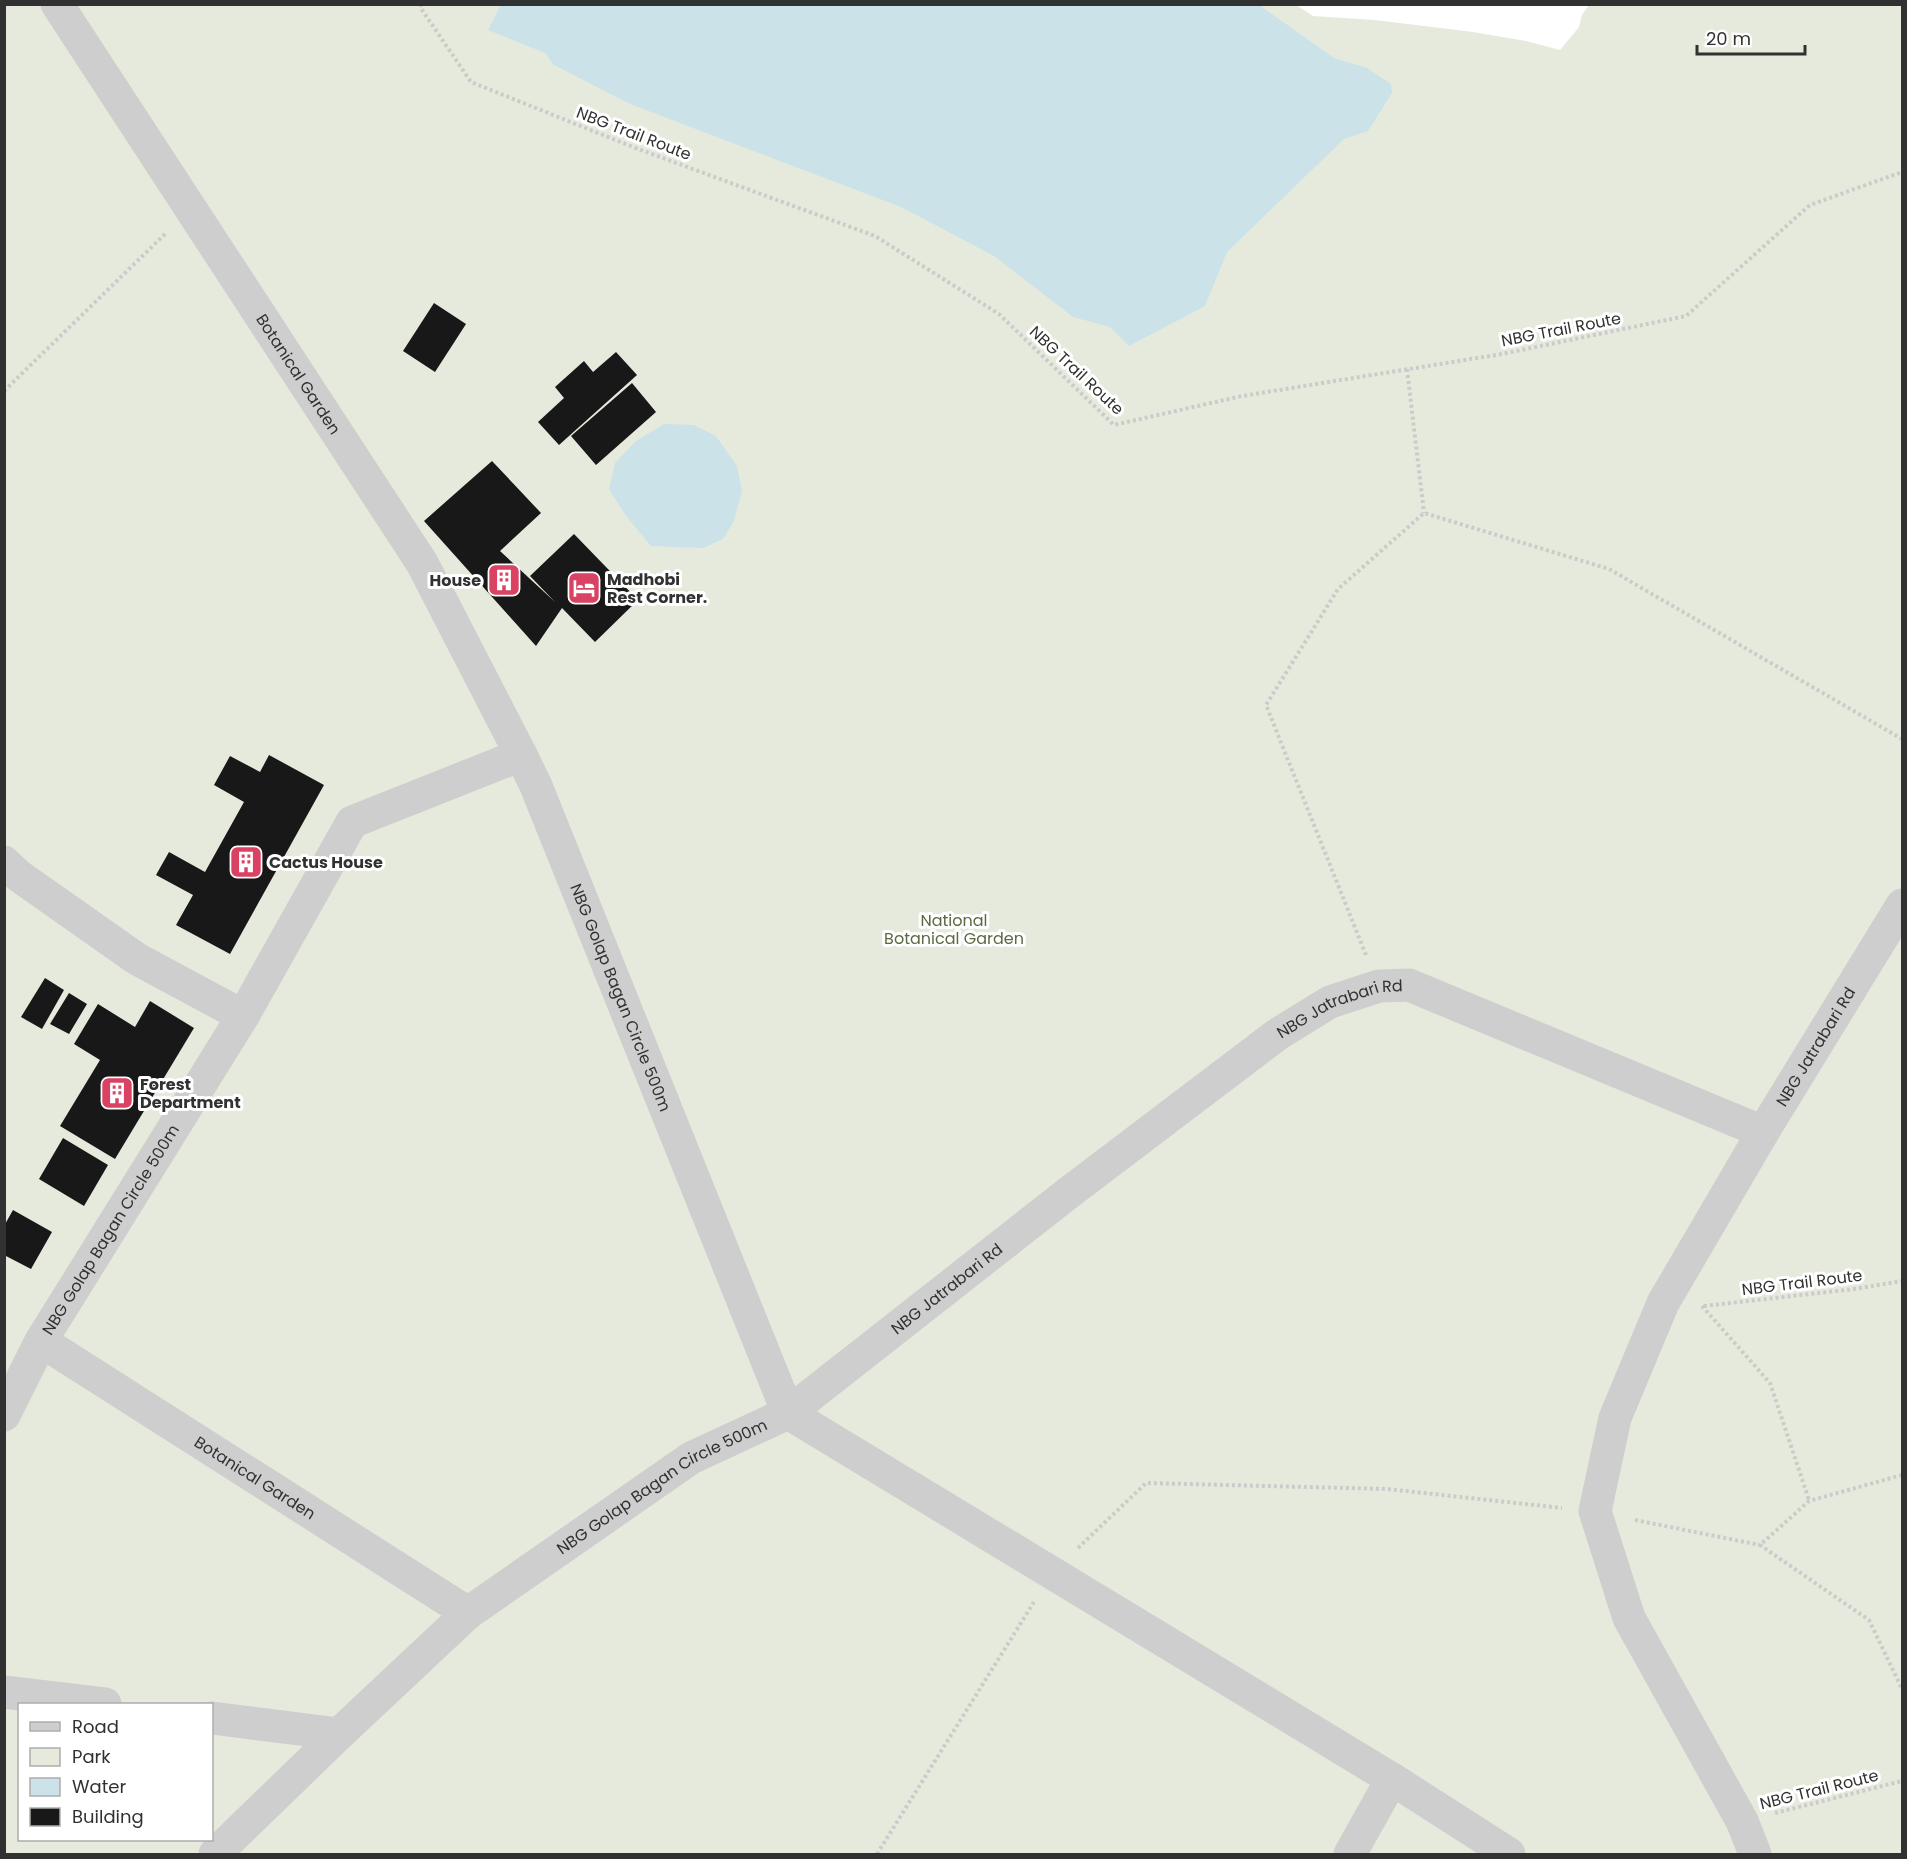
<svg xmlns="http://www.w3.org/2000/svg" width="1907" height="1859" font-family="Poppins,sans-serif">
<rect width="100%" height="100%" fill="#fff"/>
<!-- green -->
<path fill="#e6eadd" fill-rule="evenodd" d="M1295,4L1313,16L1375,20L1473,32L1526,41L1560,50L1579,27L1582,15L1589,5H1902V1854H5V5ZM20,1704H212V1840H20Z"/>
<!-- water -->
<path fill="#cbe2e9" d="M501,4L1259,5L1334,58L1367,68L1391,84L1392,93L1368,131L1344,139L1227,252L1205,306L1129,346L1110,327L1073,317L994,256L901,207L630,104L554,65L545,53L488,30Z
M664,424L694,425L716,436L737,466L742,491L734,521L723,539L703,548L651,546L626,516L609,489L615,463L636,441Z"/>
<!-- building -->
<path fill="#181818" d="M434,303L466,324L435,372L403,351Z
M616,352L637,375L559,445L538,422L564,398L555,387L584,361L593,372Z
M632,383L656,412L596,465L571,436Z
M492,461L541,513L500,551L555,602L530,576L574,534L638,600L595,642L562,608L536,646L424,521Z
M269,755L324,785L230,954L176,925L193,895L156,875L169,852L205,872L244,802L214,785L230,756L260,772Z
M45,978L64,990L42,1029L21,1017Z
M69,993L87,1004L69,1034L50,1024Z
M150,1001L194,1028L115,1159L60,1126L100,1060L74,1044L98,1004L135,1027Z
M63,1138L108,1165L84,1206L39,1179Z
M13,1210L52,1232L31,1269L4,1255V1226Z"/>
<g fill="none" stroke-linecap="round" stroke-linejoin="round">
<!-- path -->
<path stroke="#cbcbcb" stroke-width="4" stroke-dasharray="3 3" stroke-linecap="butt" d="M421,4L420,7L471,82L633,147L875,236L999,314L1114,425L1242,396L1502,354L1686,316L1810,205L1902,172
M1407,369L1424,513
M4,391L165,234
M1366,955L1266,705L1338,589L1424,513L1609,569L1902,739
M1702,1306L1770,1383L1809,1500
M1704,1306L1854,1289L1902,1281
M1902,1475L1809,1501L1760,1545L1869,1620L1902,1689
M1635,1520L1760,1545
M1078,1548L1146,1483L1387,1489L1562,1508
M1775,1813L1902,1781
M877,1854L1034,1602"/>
<!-- street -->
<g stroke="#cecece" stroke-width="33">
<path id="s1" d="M57,4L422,563L521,755"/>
<path d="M4,862L19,876L137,959L243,1016"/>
<path id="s2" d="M41,1341L468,1613"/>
<path d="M788,1413L1392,1779L1509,1854"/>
<path id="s3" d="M4,1415L41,1341L243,1016L352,822L521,755L536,786L788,1413"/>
<path d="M4,1692L105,1704"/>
<path id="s4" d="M212,1718L339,1734L468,1613L691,1458L788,1413L1067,1194L1278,1034L1330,1002L1379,986L1409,985L1763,1132L1902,905"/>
<path d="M215,1854L339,1734"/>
<path d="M1350,1854L1392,1779"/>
<path d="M1755,1854L1742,1821L1629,1618L1595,1511L1615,1418L1663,1303L1763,1132"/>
</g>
</g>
<!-- icons -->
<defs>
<symbol id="building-square" viewBox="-11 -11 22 22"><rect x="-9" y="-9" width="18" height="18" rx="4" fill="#d94263" stroke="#fff"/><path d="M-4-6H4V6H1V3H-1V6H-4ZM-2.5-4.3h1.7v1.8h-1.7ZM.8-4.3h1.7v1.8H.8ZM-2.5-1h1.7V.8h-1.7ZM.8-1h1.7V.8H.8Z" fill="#fff"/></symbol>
<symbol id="hotel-square" viewBox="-11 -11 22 22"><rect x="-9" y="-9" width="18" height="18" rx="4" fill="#d94263" stroke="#fff"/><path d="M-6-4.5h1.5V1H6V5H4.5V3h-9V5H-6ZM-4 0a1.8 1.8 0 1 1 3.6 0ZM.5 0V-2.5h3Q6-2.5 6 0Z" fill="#fff"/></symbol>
</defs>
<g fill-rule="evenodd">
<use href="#building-square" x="485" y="561" width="38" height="38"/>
<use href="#hotel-square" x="565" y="569" width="38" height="38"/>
<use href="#building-square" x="227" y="843" width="38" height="38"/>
<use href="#building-square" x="98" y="1074" width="38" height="38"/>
</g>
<g text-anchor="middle" stroke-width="6" stroke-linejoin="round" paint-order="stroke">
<!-- street labels -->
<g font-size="16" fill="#313131" stroke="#fff">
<text transform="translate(634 133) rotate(21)" y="6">NBG Trail Route</text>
<text transform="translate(1561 329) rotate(-11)" y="6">NBG Trail Route</text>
<text transform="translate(1077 370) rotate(43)" y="6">NBG Trail Route</text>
<text dy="6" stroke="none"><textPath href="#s1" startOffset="442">Botanical Garden</textPath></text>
<text dy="6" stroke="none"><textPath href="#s3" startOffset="1132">NBG Golap Bagan Circle 500m</textPath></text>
<text dy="6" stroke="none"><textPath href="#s4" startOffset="1371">NBG Jatrabari Rd</textPath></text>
<text dy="6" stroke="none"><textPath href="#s4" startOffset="1929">NBG Jatrabari Rd</textPath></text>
<text dy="6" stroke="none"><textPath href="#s3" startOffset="214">NBG Golap Bagan Circle 500m</textPath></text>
<text transform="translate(1802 1282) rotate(-7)" y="6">NBG Trail Route</text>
<text dy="6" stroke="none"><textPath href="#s4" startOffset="885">NBG Jatrabari Rd</textPath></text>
<text dy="6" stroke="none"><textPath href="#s2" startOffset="254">Botanical Garden</textPath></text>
<text dy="6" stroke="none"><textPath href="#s4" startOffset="537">NBG Golap Bagan Circle 500m</textPath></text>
<text transform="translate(1819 1789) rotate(-14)" y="6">NBG Trail Route</text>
</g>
<!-- poi labels -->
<g font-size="16" font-weight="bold" fill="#313131" stroke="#fff" text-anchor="start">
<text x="607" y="585">Madhobi<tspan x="607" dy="18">Rest Corner.</tspan></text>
<text x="481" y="586" text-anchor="end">House</text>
<text x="269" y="868">Cactus House</text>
<text x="140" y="1090">Forest<tspan x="140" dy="18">Department</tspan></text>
</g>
<!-- park labels -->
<g font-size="16" fill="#5a6a41" stroke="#fff">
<text x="954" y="926">National<tspan x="954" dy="18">Botanical Garden</tspan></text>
</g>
</g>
<!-- border -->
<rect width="1907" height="1859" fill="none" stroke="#313131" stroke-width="12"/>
<!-- legend -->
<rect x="18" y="1703" width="195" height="138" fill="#ffffff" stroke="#adadad" stroke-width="1.5"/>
<rect x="30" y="1722" width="30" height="9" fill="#cecece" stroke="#adadad" stroke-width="1.5"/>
<text x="72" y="1733" font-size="18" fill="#313131">Road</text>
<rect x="30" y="1748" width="30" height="18" fill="#e6eadd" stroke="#adadad" stroke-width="1.5"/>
<text x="72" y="1763" font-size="18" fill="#313131">Park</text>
<rect x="30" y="1778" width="30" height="18" fill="#cbe2e9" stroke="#adadad" stroke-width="1.5"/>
<text x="72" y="1793" font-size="18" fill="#313131">Water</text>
<rect x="30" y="1808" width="30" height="18" fill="#181818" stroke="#adadad" stroke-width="1.5"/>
<text x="72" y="1823" font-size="18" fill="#313131">Building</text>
<!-- scale -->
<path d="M1697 45v9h108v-9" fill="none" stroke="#313131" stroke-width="3"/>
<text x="1706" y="45" font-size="18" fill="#313131" stroke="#ffffff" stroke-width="4.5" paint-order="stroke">20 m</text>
</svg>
